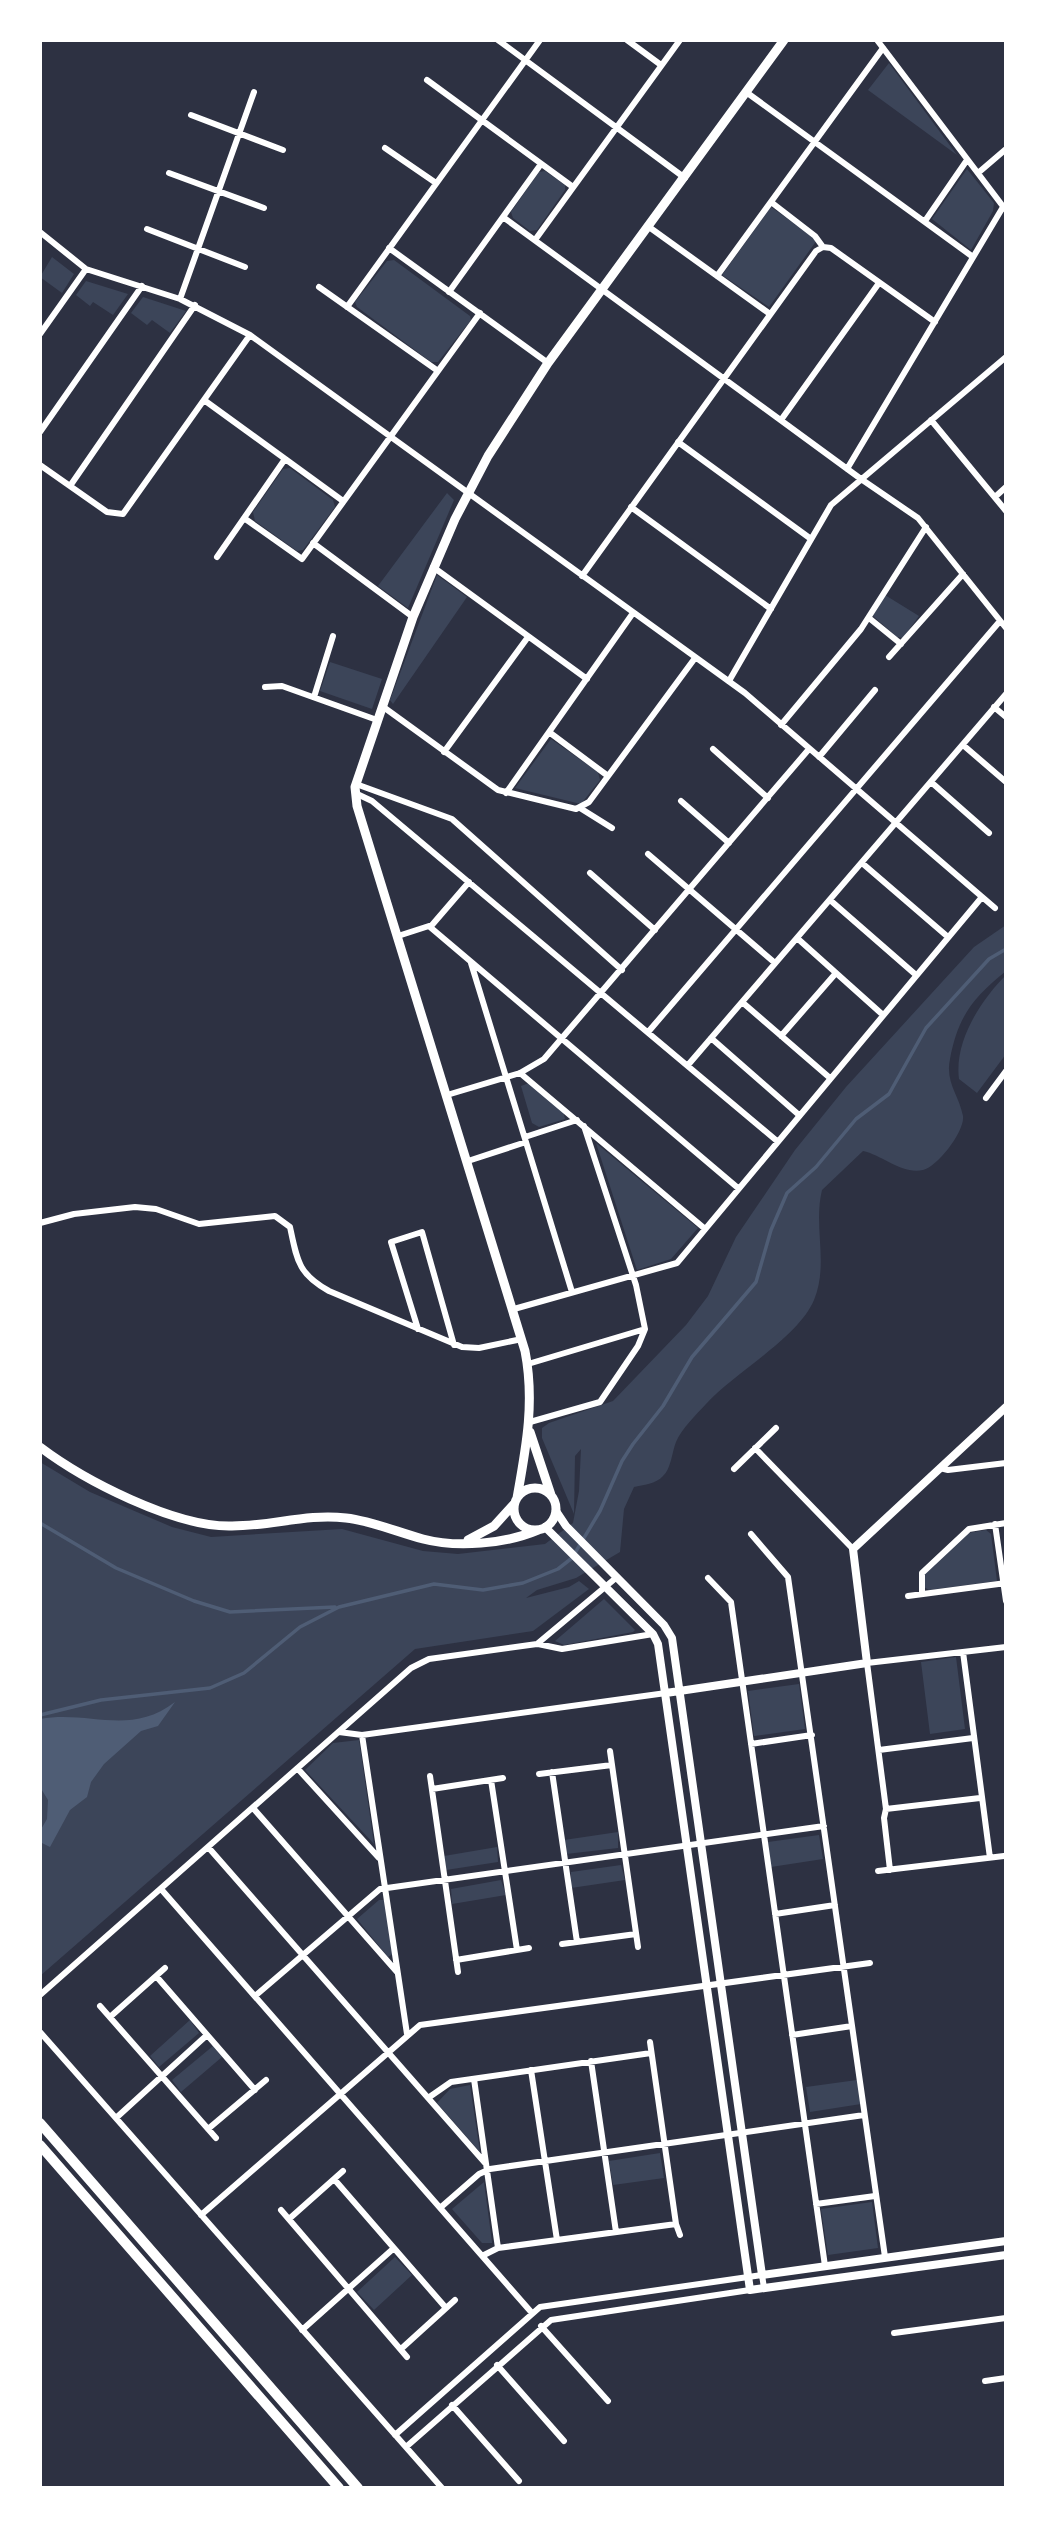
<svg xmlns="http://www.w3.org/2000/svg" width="1046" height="2528" font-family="Literata,serif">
<rect width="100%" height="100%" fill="#2d3142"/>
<!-- green -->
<path fill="#3c4559" d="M889,63L957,155L868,90Z
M967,169L994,203L993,211L971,250L932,219Z
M545,171L565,185V190L537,230L530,231L513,218L511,212L539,172Z
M771,207L817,240L769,307L722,275Z
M52,257L74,274L62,293L40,277Z
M394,260L470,316L471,320L438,362H431L357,307L355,302L387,261Z
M86,281L128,294L113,315L93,302L90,306L76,295Z
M143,297L186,311L170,333L152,320L147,325L131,313Z
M290,468L333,500L335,507L303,550L297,551L255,521L253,512L283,469Z
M447,493L454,500L408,608L378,586Z
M437,575L467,597L393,704L390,700Z
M885,595L919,616L903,638L897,637L873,616Z
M330,662L382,679L372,709L320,691Z
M551,739L598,772L600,780L581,804L515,788Z
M1006,925V971C973,998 958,1016 950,1059C945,1082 959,1095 963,1116C965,1131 938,1166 923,1170C903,1175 882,1155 863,1151L822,1190C813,1227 829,1264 814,1300C798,1338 734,1373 706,1404C696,1415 682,1428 676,1442C672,1452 671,1469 663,1476C656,1484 643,1485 634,1487L624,1509L620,1552L576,1578L537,1590L526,1598L569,1587L579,1581L589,1589L533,1631L415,1649L40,1976V1462L90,1492L172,1527L211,1537L342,1529L423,1551L458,1554L545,1544L573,1523L579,1491L581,1449L575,1456L574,1514L542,1438V1428L549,1423L613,1401L686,1325L708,1296L736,1237L795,1150L846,1087L974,947Z
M1006,975V1054L977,1093L959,1079C954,1041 981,1000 1006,975Z
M529,1083L563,1111L565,1119L539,1127L532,1123L521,1086Z
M596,1143L698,1228L671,1259L637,1270Z
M986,1530L991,1534L997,1581L929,1590L924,1587V1574L968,1533Z
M604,1599L635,1630L633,1632L564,1645L555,1641Z
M956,1657L965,1729L930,1734L921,1662Z
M799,1684L805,1729L754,1736L748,1691Z
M359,1740L374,1844L305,1770L333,1743Z
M618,1832V1848L566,1854L564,1840Z
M819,1835L823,1859L771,1867L768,1842Z
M497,1847L498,1862L446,1870L444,1856Z
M621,1865L625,1880L571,1888V1872Z
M501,1880L506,1895L452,1904L451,1889Z
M379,1900H385L393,1954L388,1957L357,1919Z
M190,2020L199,2033L159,2067L150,2056Z
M213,2046L222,2057L181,2092L172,2080Z
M857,2080L861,2104L810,2112L806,2087Z
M470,2085L480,2152L437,2103L450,2089Z
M660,2153L664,2178L613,2185L609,2161Z
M484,2182L492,2242V2243H482L452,2209Z
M872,2202L878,2248L828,2255L821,2209Z
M395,2257L412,2275L374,2310L357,2292Z"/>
<!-- water -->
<path fill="#4f5d75" d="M175,1702L158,1726L141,1731L104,1764L91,1782L87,1797L70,1810L50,1847L40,1842V1831L47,1819L48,1800L40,1787V1719C90,1710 129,1737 175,1702Z"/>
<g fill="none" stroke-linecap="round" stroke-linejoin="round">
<!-- stream -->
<path stroke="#4f5d75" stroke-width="3.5" d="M40,1523L116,1568L194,1601L230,1612L335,1607
M40,1715L101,1700L210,1688L244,1673L300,1627L339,1607L434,1584L483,1590L523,1583L558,1569L572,1558L600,1511L622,1461L633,1444L663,1406L692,1357L756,1282L771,1230L787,1193L816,1167L856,1119L889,1094L926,1028L989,959L1006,949"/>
<!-- minor -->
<path stroke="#fff" stroke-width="6" d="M498,40L685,178
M627,40L661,65
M877,40L1005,209
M427,80L573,187
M746,92L973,257
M191,115L283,150
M385,148L436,183
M169,173L264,208
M978,173L1006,149
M771,202L815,236L823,247L831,248L935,322
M503,217L861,479L918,518L1006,628
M925,221L967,160
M649,227L770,314
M147,229L245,267
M40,232L86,269L180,299L250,335L745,693L995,908
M535,240L680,40
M389,248L548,363
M717,276L883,48
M319,287L438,371
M449,292L541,164
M180,299L254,92
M347,307L540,40
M40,334L86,269
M204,400L343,501
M781,420L879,283
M931,420L1006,511
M40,432L142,286
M678,442L811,539
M40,465L107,512L123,514L250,335
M847,469L1003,207
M70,486L195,305
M995,497L1006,487
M631,507L771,609
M244,518L302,559L480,313
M313,543L413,617
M217,557L285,459
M433,567L587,679
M582,576L816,251L823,247
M869,618L901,644
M889,657L963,574
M729,681L831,505L1006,357
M265,687L282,686L377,720
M314,697L333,636
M382,706L498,790L576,809L589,802L695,658
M994,707L1006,717
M781,725L861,629L926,527
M549,732L608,776
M963,745L1006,782
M713,749L768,798
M444,752L528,637
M819,757L875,690
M931,782L989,833
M356,784L452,819L622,970
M355,793L372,801L777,1141
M506,793L633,613
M681,801L729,843
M580,808L612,828
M648,854L775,963
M862,863L948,937
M590,873L655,930
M830,900L916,975
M430,927L738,1188
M398,936L432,925L469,882
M797,938L883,1015
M471,963L572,1292
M742,1002L830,1078
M649,1031L1000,621
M781,1036L836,973
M711,1038L799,1115
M688,1065L1006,694
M520,1073L704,1228
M447,1095L520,1073L544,1059L809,749
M986,1098L1006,1071
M525,1137L577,1120
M468,1161L526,1142
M40,1223L74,1214L135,1207L156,1209L199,1224L275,1216L290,1227C297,1260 298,1274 329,1291L462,1347L479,1348L522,1339
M514,1309L677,1263L982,897
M418,1329L391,1242L422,1232L454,1345
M528,1364L645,1329
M530,1422L600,1402L638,1346L645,1329L636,1285L584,1126
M755,1448L853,1549
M940,1468L948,1470L1006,1463
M734,1469L776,1428
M995,1524L1006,1601
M751,1534L788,1577L885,2257
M708,1578L731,1602L825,2266
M922,1594V1573L969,1529L1006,1523
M908,1596L1006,1583
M538,1644L562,1649L653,1634
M963,1652L990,1858
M339,1732L362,1735L666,1693
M362,1735L407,2034
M751,1744L812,1735
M879,1750L973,1738
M610,1751L638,1947
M298,1769L379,1858
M552,1772L577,1942
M539,1774L612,1765
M430,1776L458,1972
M491,1780L517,1950
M432,1789L503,1778
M253,1808L397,1972
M886,1809L980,1798
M208,1847L486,2164
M890,1870L884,1818L886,1809L867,1663L1006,1647
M878,1871L1004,1856
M161,1889L532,2313
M775,1914L835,1905
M562,1944L636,1934
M456,1960L529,1948
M156,1976L255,2090
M40,1995L411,1668L429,1659L537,1644L617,1577
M255,1996L380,1889L824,1826
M100,2006L216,2138
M110,2017L165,1968
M40,2032L442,2488
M792,2035L852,2026
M650,2042L676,2224L680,2235
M591,2061L616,2232
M531,2070L557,2240
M474,2079L498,2248
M428,2098L451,2082L651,2053
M116,2118L207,2035
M208,2129L266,2080
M334,2179L446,2308
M816,2204L875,2196
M440,2208L479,2174L490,2169L864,2115
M281,2210L407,2357
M201,2215L420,2025L870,1963
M289,2219L343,2171
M482,2256L498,2248L676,2224
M541,2326L608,2401
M302,2330L394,2248
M894,2333L1006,2318
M401,2349L455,2300
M497,2365L564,2441
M985,2381L1006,2378
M452,2405L519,2481
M395,2435L540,2307L762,2275L764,2288
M406,2447L551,2320L750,2290"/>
<!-- tertiary -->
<path stroke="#fff" stroke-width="8" d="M556,1511L566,1526L664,1625L672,1638L762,2275L1006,2241
M545,1527L653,1634L658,1644L750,2290L1006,2255
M666,1693L867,1663L853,1549L1006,1407"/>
<!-- secondary -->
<path stroke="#fff" stroke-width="9" d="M530,1432L551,1495
M40,1447C85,1481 173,1526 229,1526C269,1527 306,1513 346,1518C372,1521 397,1532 423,1539C457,1548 505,1544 538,1530
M514 1509a21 21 0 1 1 42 0a21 21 0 1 1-42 0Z
M517,1498C526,1448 535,1402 525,1351L357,806L355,787L413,617L455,519L488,456L548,363L784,40
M468,1540L494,1526L514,1504"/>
<!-- motorway -->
<path stroke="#fff" stroke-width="10" d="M40,2123L358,2488
M40,2145L339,2488"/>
</g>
<!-- border -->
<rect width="1046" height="2528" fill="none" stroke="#ffffff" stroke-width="84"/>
</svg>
